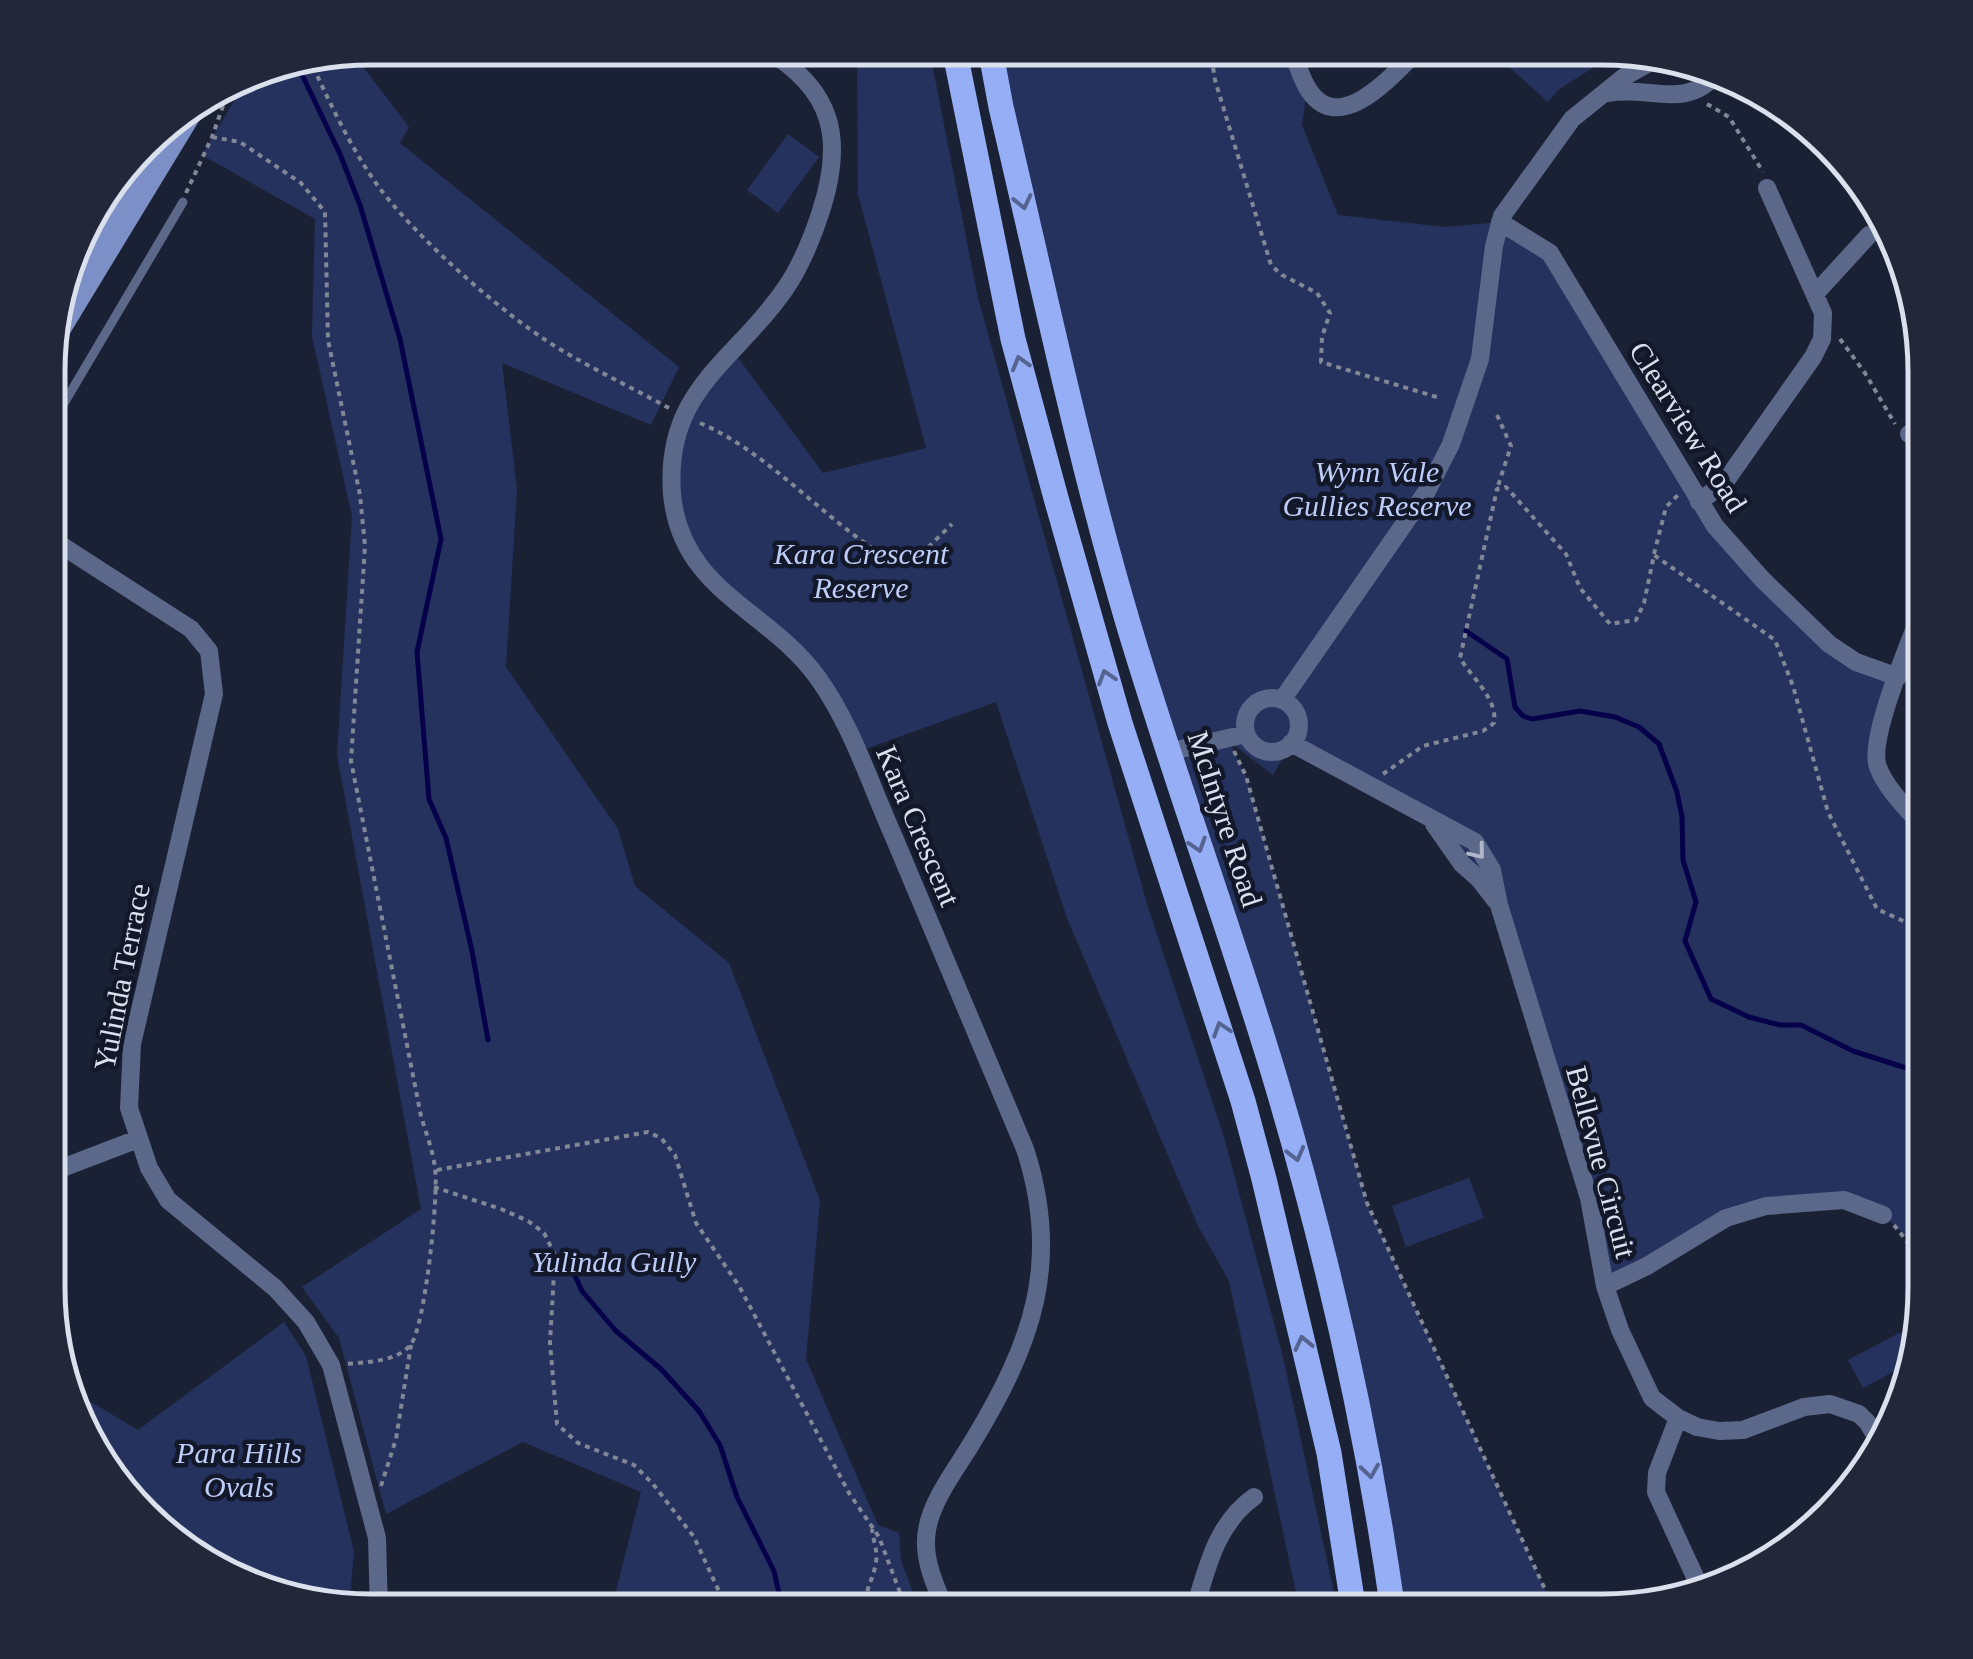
<svg xmlns="http://www.w3.org/2000/svg" width="1973" height="1659" font-family="'Times New Roman',serif">
<rect width="100%" height="100%" fill="#1b2134"/>
<!-- green -->
<path fill="#25325e" d="M857,48H929L978,298L1147,904L1224,1137L1283,1357L1338,1611H1300L1229,1281L1198,1226L1067,918L996,702L857,752L827,692L724,595L676,513L684,417L736,355L823,473L926,448L858,194Z
M990,48H1291L1307,90L1302,125L1338,215L1445,227L1500,222L1532,239L1688,484L1829,644L1898,677L1875,754L1925,830V1264L1905,1235L1883,1215L1844,1200L1766,1206L1605,1286L1499,904L1431,820L1291,744L1273,775L1229,741L1246,776L1367,1203L1555,1611H1393L1347,1356L1176,775Z
M1488,48H1598L1608,58L1558,90L1548,102Z
M351,51L409,127L400,143L679,367L651,425L502,363L517,489L506,667L618,829L635,886L729,963L820,1200L806,1359L878,1525L899,1533L901,1560L920,1611H611L641,1492L523,1442L386,1514L339,1338L302,1287L421,1209L337,755L352,516L312,336L315,219L202,155L250,74L266,65Z
M788,134L819,157L778,213L747,190Z
M1469,1178L1484,1218L1406,1247L1392,1206Z
M284,1322L306,1356L354,1552L349,1607L247,1587L142,1516L81,1431L69,1389L138,1430Z
M1901,1332L1912,1354L1910,1363L1863,1388L1848,1360Z"/>
<g fill="none" stroke-linecap="round" stroke-linejoin="round">
<!-- stream -->
<path stroke="#050049" stroke-width="5" d="M295,60L340,154L360,205L400,339L441,539L417,652L429,799L446,838L472,951L488,1040
M1466,631L1507,659L1515,707L1523,716L1532,719L1580,711L1615,717L1639,727L1659,744L1677,792L1682,817L1683,860L1696,902L1685,941L1711,999L1749,1017L1780,1025H1801L1853,1051L1925,1074
M565,1254L582,1291L616,1331L661,1369L699,1411L720,1445L737,1497L774,1571L783,1611"/>
<!-- path -->
<path stroke="#828797" stroke-width="4" stroke-dasharray="5 5" stroke-linecap="butt" d="M1210,48L1215,80L1271,265L1282,275L1317,293L1330,313L1322,337L1321,362L1440,398
M309,58C329,101 350,147 378,186C417,239 511,322 568,354C601,373 636,390 669,408
M1707,104L1729,117L1763,172
M212,137L240,142L301,183L325,212L328,340L360,495L365,546L351,761L421,1116C426,1133 433,1151 435,1168C439,1194 425,1326 411,1344C398,1362 366,1362 346,1364
M186,193L212,137L230,86
M1840,339L1865,373L1895,424
M1497,415L1511,446L1497,489
M700,423C774,455 827,525 898,564L914,561L952,524
M1654,554L1666,507L1678,495
M1234,751L1246,776L1367,1203L1555,1611
M1383,774L1423,746L1483,731L1494,723C1498,699 1472,678 1460,658L1497,489L1506,487L1566,554L1580,588L1610,624L1636,620L1644,603L1654,555L1775,640L1793,686L1828,812L1877,909L1925,931
M437,1170L648,1132L661,1138L675,1155L696,1223L739,1286L849,1493L879,1537L907,1611
M434,1187L501,1209L528,1221L544,1233L555,1255L550,1343L557,1424L578,1443L634,1465L653,1484L694,1537L728,1611
M1894,1225L1925,1264
M381,1486L396,1439L411,1345
M865,1611C864,1589 873,1582 876,1562C878,1551 873,1540 872,1529"/>
<!-- lane -->
<path stroke="#5c688a" stroke-width="9" d="M50,427L183,202"/>
<!-- street -->
<path stroke="#5c688a" stroke-width="18" d="M763,48C834,89 845,139 820,214C811,241 801,266 785,289C736,361 664,389 672,494C681,592 769,609 818,678C851,724 870,783 893,835C937,939 981,1044 1025,1149C1062,1262 1032,1344 973,1441C957,1468 932,1499 927,1530C922,1558 935,1585 946,1611
M1291,48C1297,62 1301,80 1310,92C1342,137 1396,71 1420,48
M1608,93C1648,85 1687,111 1717,73
M1500,222L1550,253L1715,526L1762,579L1829,644L1856,662L1898,677
M1815,294L1869,235
M1909,434L1925,446
M1699,502L1725,482L1813,357L1822,339L1823,313L1767,188
M50,538L191,629L209,651L214,694L132,1044L129,1108L149,1168L168,1200L275,1288L306,1322L331,1365L377,1538L379,1611
M1925,602C1913,635 1867,739 1878,767C1887,791 1910,811 1925,830
M1245 725a27 27 0 1 1 54 0a27 27 0 1 1-54 0Z
M1282,700L1427,491L1451,444L1480,359L1494,246L1502,216L1572,119L1624,77L1658,58
M1291,743L1475,842L1492,870L1499,905L1589,1198L1605,1286L1620,1330L1652,1398L1678,1418L1697,1427L1719,1431L1743,1430L1804,1407L1830,1404L1859,1414L1868,1423L1880,1443
M1168,752L1246,734
M1434,824L1462,864L1479,879L1496,901
M49,1173L138,1139
M1605,1286L1647,1266L1726,1218L1766,1206L1844,1200L1883,1215
M1678,1418L1657,1473L1656,1492L1702,1592
M1194,1611C1207,1568 1216,1524 1254,1497"/>
<!-- secondary -->
<path stroke="#7c90c7" stroke-width="20" d="M65,285L162,125
M50,347L197,105"/>
<!-- primary -->
<path stroke="#95aef6" stroke-width="25" d="M954,48L1013,339L1056,498L1120,723L1243,1101L1264,1179L1329,1453L1354,1611
M990,48L1001,107C1042,280 1078,454 1128,623C1174,778 1231,930 1277,1085C1328,1257 1368,1433 1393,1611"/>
</g>
<!-- one-way arrows -->
<defs><path id="oneway-chevron" d="M-2-3.5L2.5 0L-2 3.5" fill="none" stroke-width="1.6" stroke-linecap="round" stroke-linejoin="round" transform="scale(2.5)"/></defs>
<g stroke="#546390">
<use href="#oneway-chevron" transform="translate(1023 202) rotate(77)"/>
<use href="#oneway-chevron" transform="translate(1020 363) rotate(-106)"/>
<use href="#oneway-chevron" transform="translate(1106 677) rotate(-107)"/>
<use href="#oneway-chevron" transform="translate(1198 845) rotate(72)"/>
<use href="#oneway-chevron" transform="translate(1221 1029) rotate(-108)"/>
<use href="#oneway-chevron" transform="translate(1296 1154) rotate(75)"/>
<use href="#oneway-chevron" transform="translate(1303 1343) rotate(-103)"/>
<use href="#oneway-chevron" transform="translate(1370 1471) rotate(82)"/>
</g>
<use stroke="#afb6ca" href="#oneway-chevron" transform="translate(1478 852) rotate(51)"/>
<g text-anchor="middle" stroke-width="9" stroke-linejoin="round" paint-order="stroke">
<!-- street labels -->
<g font-size="30" fill="#dbe0ed" stroke="#12182a">
<text transform="translate(1688 427) rotate(58)" y="10">Clearview Road</text>
<text transform="translate(1225 819) rotate(72)" y="10">McIntyre Road</text>
<text transform="translate(918 826) rotate(67)" y="10">Kara Crescent</text>
<text transform="translate(122 977) rotate(-79)" y="10">Yulinda Terrace</text>
<text transform="translate(1601 1162) rotate(75)" y="10">Bellevue Circuit</text>
</g>
<!-- park labels -->
<g font-size="30" font-style="italic" fill="#bdcdf8" stroke="#12182a">
<text x="1377" y="482">Wynn Vale<tspan x="1377" dy="34">Gullies Reserve</tspan></text>
<text x="861" y="564">Kara Crescent<tspan x="861" dy="34">Reserve</tspan></text>
<text x="614" y="1272">Yulinda Gully</text>
<text x="239" y="1463">Para Hills<tspan x="239" dy="34">Ovals</tspan></text>
</g>
</g>
<!-- crop -->
<path d="M0 0H1973V1659H0ZM371 65H1602A306 306 0 0 1 1908 371V1288A306 306 0 0 1 1602 1594H371A306 306 0 0 1 65 1288V371A306 306 0 0 1 371 65Z" fill="#22283a" fill-rule="evenodd"/>
<path fill="none" stroke="#dbe0ed" stroke-width="5" d="M371 65H1602A306 306 0 0 1 1908 371V1288A306 306 0 0 1 1602 1594H371A306 306 0 0 1 65 1288V371A306 306 0 0 1 371 65Z"/>
</svg>
